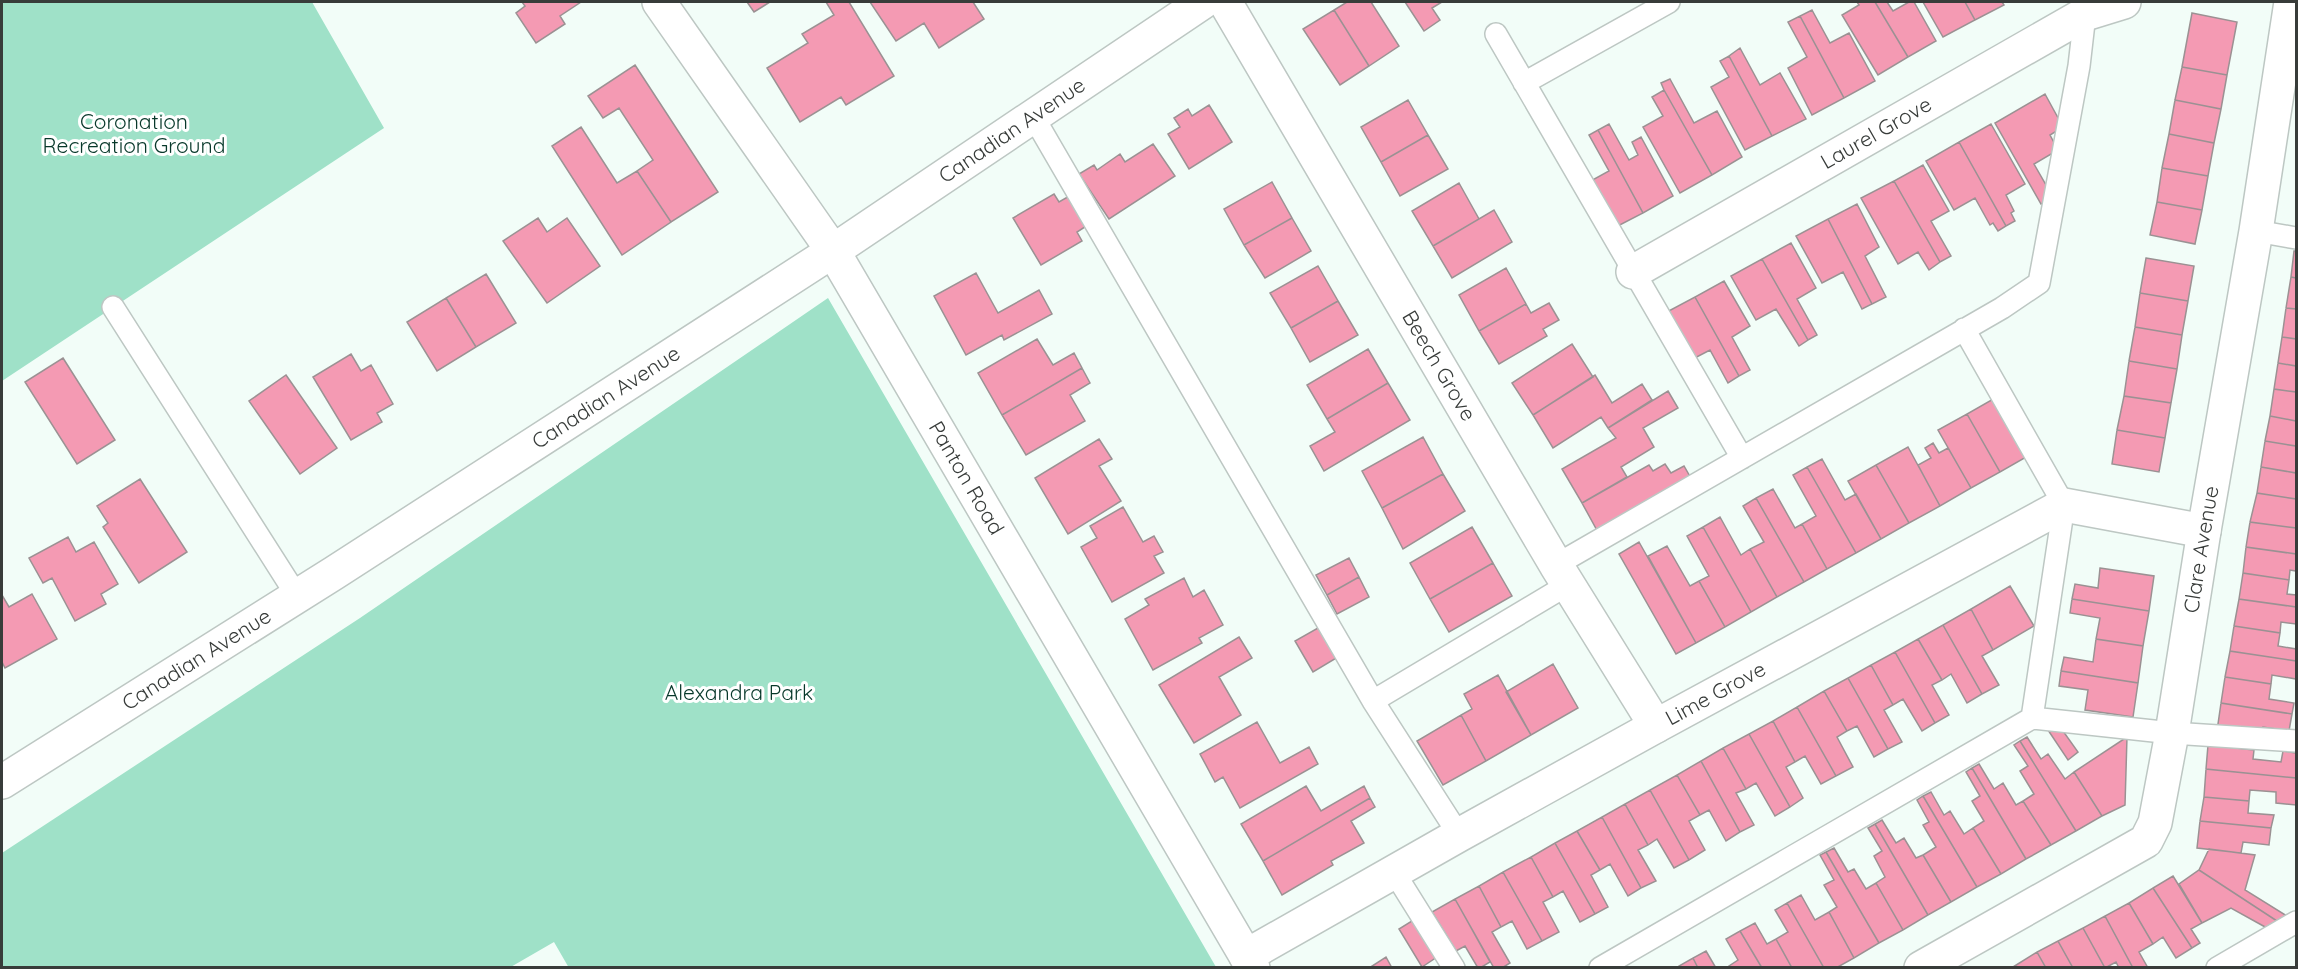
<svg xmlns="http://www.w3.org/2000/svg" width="2298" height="969" font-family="Quicksand,sans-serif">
<rect width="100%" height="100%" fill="#f2fdf8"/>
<!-- green -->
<path fill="#9fe1c8" d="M2,2H312L384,128L2,381Z
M828,298L1216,967L569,968L554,942L509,968L2,967V853L360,618Z"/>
<!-- building -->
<path fill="#f49ab3" stroke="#9b9193" stroke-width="1.5" d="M522,2H581L560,16L565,24L536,43L516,13L525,6Z
M747,2H770L754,12Z
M826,2H849L894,76L846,105L841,97L800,122L767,68L808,43L802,34L834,15Z
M870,2H973L984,19L939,48L924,23L896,41Z
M1347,2H1371L1399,46L1369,66L1334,10Z
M1405,2H1442L1432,8L1440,20L1424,31Z
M1857,2H1875L1908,57L1878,75L1842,15L1859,5Z
M1875,2H1887L1893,11L1909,2H1914L1936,41L1908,57Z
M1923,2H1965L1975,20L1943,37Z
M1965,2H2002L2004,5L1975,20Z
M1334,10L1369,66L1340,85L1303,29Z
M1812,10L1830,43L1849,33L1875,81L1844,98L1800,16Z
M2192,13L2237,22L2227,75L2182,67Z
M1800,16L1844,98L1812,115L1788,68L1807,57L1788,22Z
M1740,48L1760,85L1780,73L1806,119L1772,136L1729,56Z
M1729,56L1772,136L1745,150L1711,87L1729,77L1720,61Z
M635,65L718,192L671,222L637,171L653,160L619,108L603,118L588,96Z
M2182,67L2227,75L2221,109L2175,100Z
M1670,79L1694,123L1717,111L1742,157L1712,175L1664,90L1661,83Z
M1664,90L1712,175L1680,193L1643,127L1663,116L1652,97Z
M2045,94L2063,127L2050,135L2058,150L2034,164L2050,192L2049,200L2041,204L1995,123Z
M1408,100L1428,135L1381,162L1361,127Z
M2175,100L2221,109L2214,143L2169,134Z
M1209,105L1232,142L1189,169L1168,134L1180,127L1174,118L1188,109L1192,116Z
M1609,124L1629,160L1638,155L1632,142L1641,137L1673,196L1643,213L1598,130Z
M1991,124L2025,184L2006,195L2014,211L2011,213L2015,221L2006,226L1959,142Z
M581,127L617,183L637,171L671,222L622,255L552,146Z
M1598,130L1643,213L1612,229L1587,183L1609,171L1589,135Z
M2169,134L2214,143L2208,176L2162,168Z
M1428,135L1448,169L1400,196L1381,162Z
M1959,142L2006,226L1998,231L1993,223L1990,225L1975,198L1954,210L1926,161Z
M1153,144L1175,176L1109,219L1079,174L1094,165L1097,170L1120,154L1125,162Z
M1923,165L1949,211L1931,221L1951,256L1940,262L1894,181Z
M2162,168L2208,176L2202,210L2157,202Z
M1894,181L1940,262L1929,270L1918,252L1898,264L1861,198Z
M1272,182L1292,218L1244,245L1224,209Z
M1459,183L1479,219L1433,246L1412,211Z
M1054,194L1059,202L1071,195L1088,225L1077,232L1082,241L1041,265L1013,218Z
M2157,202L2202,210L2195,244L2150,235Z
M1857,204L1879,247L1865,256L1886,297L1872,304L1828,219Z
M1494,210L1512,242L1452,278L1433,246Z
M538,218L547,232L567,218L600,266L547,303L503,241Z
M1292,218L1311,251L1265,278L1244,245Z
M1828,219L1872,304L1862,309L1843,272L1822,283L1796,236Z
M1791,243L1816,288L1797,299L1817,335L1808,340L1762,259Z
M2294,251H2296V278L2291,277Z
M2146,258L2194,266L2188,301L2140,293Z
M1762,259L1808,340L1799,346L1776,309L1756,320L1731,276Z
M1318,266L1338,301L1291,328L1270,293Z
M1506,268L1526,304L1479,331L1459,295Z
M976,273L998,313L1039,290L1052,314L1004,340L1002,335L966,355L934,296Z
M486,274L516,323L476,347L446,298Z
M2291,277L2296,278V309L2286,308Z
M1724,281L1750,326L1732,337L1750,370L1739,376L1695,297Z
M2140,293L2188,301L2182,335L2135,327Z
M1695,297L1739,376L1728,383L1710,350L1689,361L1663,314Z
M446,298L476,347L437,371L407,322Z
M1338,301L1358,335L1310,362L1291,328Z
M1549,303L1559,320L1543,329L1547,336L1499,364L1479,331L1526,304L1531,313Z
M2286,308L2296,309V339L2282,337Z
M2135,327L2182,335L2177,369L2129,361Z
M2282,337L2296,339V366L2278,363Z
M1037,339L1053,365L1074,353L1082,368L1002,415L978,373Z
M1572,344L1593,377L1533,415L1512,383Z
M1368,349L1388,383L1327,419L1307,385Z
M351,354L361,371L371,365L393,404L377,413L382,422L351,440L313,377Z
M63,358L115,440L77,464L25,382Z
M2129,361L2177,369L2171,403L2124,396Z
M2278,363L2296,366V392L2274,389Z
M1082,368L1090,383L1070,395L1085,421L1026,455L1002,415Z
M286,375L337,448L300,474L249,401Z
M1595,375L1612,403L1642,384L1652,400L1608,428L1601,417L1553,448L1533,415Z
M1388,383L1410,420L1324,471L1310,446L1335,432L1327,419Z
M2274,389L2296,392V421L2270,416Z
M1668,391L1678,408L1643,428L1654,447L1621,467L1627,477L1582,503L1562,469L1616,438L1608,428Z
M2124,396L2171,403L2165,438L2117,430Z
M1995,398L2028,456L2000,472L1967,414Z
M1967,414L2000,472L1971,488L1938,430Z
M2270,416L2296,421V446L2265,441Z
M2117,430L2165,438L2159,472L2112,464Z
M1423,437L1443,474L1382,508L1362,471Z
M1099,439L1112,459L1099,466L1121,501L1068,534L1035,478Z
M2265,441L2296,446V473L2261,467Z
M1933,443L1939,453L1948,448L1971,488L1940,506L1918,465L1931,458L1925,448Z
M1908,447L1940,506L1909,523L1876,465Z
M1822,459L1845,500L1856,494L1881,539L1856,553L1807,467Z
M1665,464L1671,473L1684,466L1692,480L1599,534L1582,503L1649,465L1653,471Z
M1876,465L1909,523L1881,539L1848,481Z
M1807,467L1856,553L1827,569L1802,524L1816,516L1793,475Z
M2261,467L2296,473V499L2257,493Z
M1443,474L1465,511L1403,549L1382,508Z
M140,479L187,552L139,583L103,527L108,523L97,506Z
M1773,489L1795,528L1802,524L1827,569L1804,582L1756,498Z
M2257,493L2296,499V528L2250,522Z
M1756,498L1804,582L1777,597L1750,549L1764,542L1743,506Z
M1123,507L1143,542L1154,536L1163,552L1154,556L1164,573L1112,602L1081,547L1097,538L1090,526Z
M1720,517L1741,555L1750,549L1777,597L1751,612L1703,527Z
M2250,522L2296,528V554L2246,547Z
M1472,527L1493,563L1430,599L1410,563Z
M1703,527L1751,612L1725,627L1699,581L1709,576L1687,536Z
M68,537L76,552L94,542L118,584L101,594L106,604L75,621L52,578L43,583L29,558Z
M1639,542L1696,643L1676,654L1619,554Z
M1667,546L1690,586L1699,581L1725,627L1696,643L1648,556Z
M2246,547L2296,554V571L2290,570L2289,580L2243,573Z
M1349,558L1359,577L1327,595L1316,575Z
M1493,563L1512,596L1449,632L1430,599Z
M2100,568L2154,576L2149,611L2072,599L2075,584L2098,588Z
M2243,573L2289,580L2287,594L2296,595V607L2239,599Z
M1359,577L1369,597L1337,614L1327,595Z
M1184,578L1193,597L1204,590L1223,625L1199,638L1202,643L1153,670L1125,619L1149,605L1145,599Z
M2010,586L2034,626L1993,650L1971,609Z
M32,594L57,639L5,668L2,662V595L9,607Z
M2072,599L2149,611L2143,646L2096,639L2100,618L2070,613Z
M2239,599L2296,607V624L2281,622L2280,633L2234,626Z
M1971,609L1993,650L1982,656L1999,685L1982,694L1943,625Z
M1325,624L1343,654L1313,672L1295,641Z
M1943,625L1982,694L1967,703L1951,674L1942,680L1918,639Z
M2234,626L2280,633L2278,646L2296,649V661L2230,651Z
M1239,637L1252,658L1219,677L1241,715L1194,743L1159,685Z
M1918,639L1942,680L1932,685L1949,715L1935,723L1895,652Z
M2096,639L2143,646L2138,683L2061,671L2064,657L2093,662Z
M2230,651L2296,661V679L2272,675L2271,684L2225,677Z
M1895,652L1935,723L1922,731L1903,699L1893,705L1871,665Z
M1553,664L1578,708L1531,735L1506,692Z
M1871,665L1893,705L1884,710L1902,742L1888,749L1848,678Z
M2061,671L2138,683L2133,717L2085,710L2088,690L2059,686Z
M1498,675L1531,735L1486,761L1461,715L1472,709L1464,694Z
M2225,677L2271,684L2269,699L2294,703L2292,714L2221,703Z
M1848,678L1888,749L1874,757L1857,726L1847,731L1824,691Z
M1824,691L1847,731L1837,737L1853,767L1836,776L1797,707Z
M2221,703L2292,714L2289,731L2263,727L2261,738L2217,731Z
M1797,707L1836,776L1821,784L1805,756L1795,762L1773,721Z
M1461,715L1486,761L1443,785L1417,741Z
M1773,721L1795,762L1786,767L1803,798L1790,807L1749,734Z
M1257,722L1280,763L1309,747L1318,764L1240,808L1223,777L1215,782L1200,754Z
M2048,730L2063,731L2078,752L2068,760Z
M1749,734L1790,807L1775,816L1756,783L1746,789L1723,748Z
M2027,737L2041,759L2048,754L2065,779L2074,772L2102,816L2076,831L2020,741Z
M2127,737L2125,805L2102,816L2074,772Z
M2020,741L2076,831L2051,845L2023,801L2034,794L2020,771L2028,766L2014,745Z
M2208,745L2254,750L2253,759L2281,762L2283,751L2296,753V778L2206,769Z
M1723,748L1746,789L1736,793L1754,825L1740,832L1701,761Z
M1701,761L1740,832L1726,841L1709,810L1700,815L1677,775Z
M1979,764L1994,789L2003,783L2016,805L2023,801L2051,845L2026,859L1972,768Z
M1972,768L2026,859L2001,874L1973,828L1984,821L1972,801L1980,796L1966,772Z
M2206,769L2296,778V805L2276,803V792L2250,790L2249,801L2204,797Z
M1677,775L1700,815L1689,821L1705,850L1689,860L1650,790Z
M1306,786L1321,811L1364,786L1370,798L1263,861L1241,824Z
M1650,790L1689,860L1674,868L1657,839L1648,845L1625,804Z
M1931,792L1944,815L1950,811L1964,834L1973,828L2001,874L1977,887L1923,796Z
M1923,796L1977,887L1951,902L1923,855L1936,847L1923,825L1929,822L1917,800Z
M2204,797L2249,801L2248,813L2274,815L2271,828L2200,821Z
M1370,798L1375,807L1351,821L1364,843L1331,861L1333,865L1282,895L1263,861Z
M1625,804L1648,845L1638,850L1656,881L1641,888L1602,817Z
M1602,817L1641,888L1628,896L1610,864L1600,870L1577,831Z
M1882,820L1896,843L1904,838L1916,858L1923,855L1951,902L1928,915L1875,824Z
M2200,821L2271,828L2269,845L2243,842L2241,853L2197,848Z
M1875,824L1928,915L1903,930L1876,883L1885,877L1874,856L1882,851L1868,828Z
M1577,831L1600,870L1591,875L1608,907L1595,914L1555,843Z
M1555,843L1595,914L1580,922L1563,891L1553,897L1531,857Z
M1834,848L1848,872L1854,869L1866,889L1876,883L1903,930L1879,943L1826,852Z
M2209,849L2255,855L2245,890L2287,916L2277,921L2199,870Z
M1826,852L1879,943L1854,958L1829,912L1837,907L1824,885L1834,880L1820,855Z
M1531,857L1553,897L1543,902L1559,932L1542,941L1503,872Z
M2199,870L2277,921L2267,928L2231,908L2202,923L2179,884Z
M1503,872L1542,941L1527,949L1512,921L1501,927L1479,886Z
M2173,876L2202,923L2191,929L2200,943L2192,948L2153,888Z
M1479,886L1501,927L1492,932L1510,963L1502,968H1494L1455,899Z
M2153,888L2192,948L2176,958L2163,937L2153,944L2129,903Z
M1801,895L1815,920L1829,912L1854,958L1836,968H1824L1787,903Z
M1455,899L1490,962L1480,968H1478L1465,946L1456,951L1432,912Z
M1787,903L1824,968H1792L1776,939L1788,932L1775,910Z
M2129,903L2153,944L2139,952L2148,968H2133L2105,916Z
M2105,916L2133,968H2119L2116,962L2105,968L2083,928Z
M1415,919L1437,957L1422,967L1399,929Z
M1755,923L1767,944L1776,939L1792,968H1762L1740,931Z
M2083,928L2105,968H2073L2058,941Z
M1740,931L1762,968H1730L1729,966L1738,960L1726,939Z
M2058,941L2073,968H2046L2037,952Z
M1706,951L1716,968H1698L1693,958Z
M2037,952L2046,968H2013V967Z
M1386,957L1392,968H1369Z
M1693,958L1698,968H1680L1679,966Z"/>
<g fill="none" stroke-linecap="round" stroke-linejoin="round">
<defs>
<path id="service" d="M1496,34L1742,458
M1524,83L1669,2
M1033,116L1373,701L1459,835
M2256,231L2296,238
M113,307L297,596
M1964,329L2064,505L2032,718
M1556,565L2002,308L2039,283L2079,66L2085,14L2082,7
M1373,701L1569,584
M1394,872L1454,968
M1600,968L2032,718L2172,733L2296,741
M2217,968L2296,922"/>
<g id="minor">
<path id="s1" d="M659,2L833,251L1253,968"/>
<path id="s2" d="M1225,2L1556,565L1656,726"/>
<path id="s3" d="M1633,272L2085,14L2124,2"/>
<path id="s4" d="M1246,956L1459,835L1656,726L2064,505L2204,531"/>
<path id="s5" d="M1921,968L2146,841L2155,823L2172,733L2204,531L2256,231L2291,2"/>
</g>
<g id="tertiary">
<path id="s6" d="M2,782L334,573L833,251L1203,2"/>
</g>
</defs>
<!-- service casing -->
<use href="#service" stroke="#bdc7c3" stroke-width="24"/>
<!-- minor casing -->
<use href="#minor" stroke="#bdc7c3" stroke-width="36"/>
<!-- tertiary casing -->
<use href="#tertiary" stroke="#bdc7c3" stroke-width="36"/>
<!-- service -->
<use href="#service" stroke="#fff" stroke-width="21"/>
<!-- minor -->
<use href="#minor" stroke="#fff" stroke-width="33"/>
<!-- tertiary -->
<use href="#tertiary" stroke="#fff" stroke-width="33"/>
</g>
<g text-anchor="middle" stroke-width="6" stroke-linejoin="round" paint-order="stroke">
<!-- park labels -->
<g font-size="21" fill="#07382a" stroke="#fff">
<text x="134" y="129">Coronation<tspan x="134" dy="24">Recreation Ground</tspan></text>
<text x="739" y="700">Alexandra Park</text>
</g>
<!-- street labels -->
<g font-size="21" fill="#383c3a" stroke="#fff">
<text dy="7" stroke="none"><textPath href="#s6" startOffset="1202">Canadian Avenue</textPath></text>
<text dy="7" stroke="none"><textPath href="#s3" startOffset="280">Laurel Grove</textPath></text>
<text dy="7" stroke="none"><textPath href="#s2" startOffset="422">Beech Grove</textPath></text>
<text dy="7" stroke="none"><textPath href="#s6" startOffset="716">Canadian Avenue</textPath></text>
<text dy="7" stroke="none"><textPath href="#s1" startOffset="567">Panton Road</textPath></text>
<text dy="7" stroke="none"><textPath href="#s5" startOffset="556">Clare Avenue</textPath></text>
<text dy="7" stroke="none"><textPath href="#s6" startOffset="230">Canadian Avenue</textPath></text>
<text dy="7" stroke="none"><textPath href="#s4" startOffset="538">Lime Grove</textPath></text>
</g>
</g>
<!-- border -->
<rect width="2298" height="969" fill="none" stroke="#383c3a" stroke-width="6"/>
</svg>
